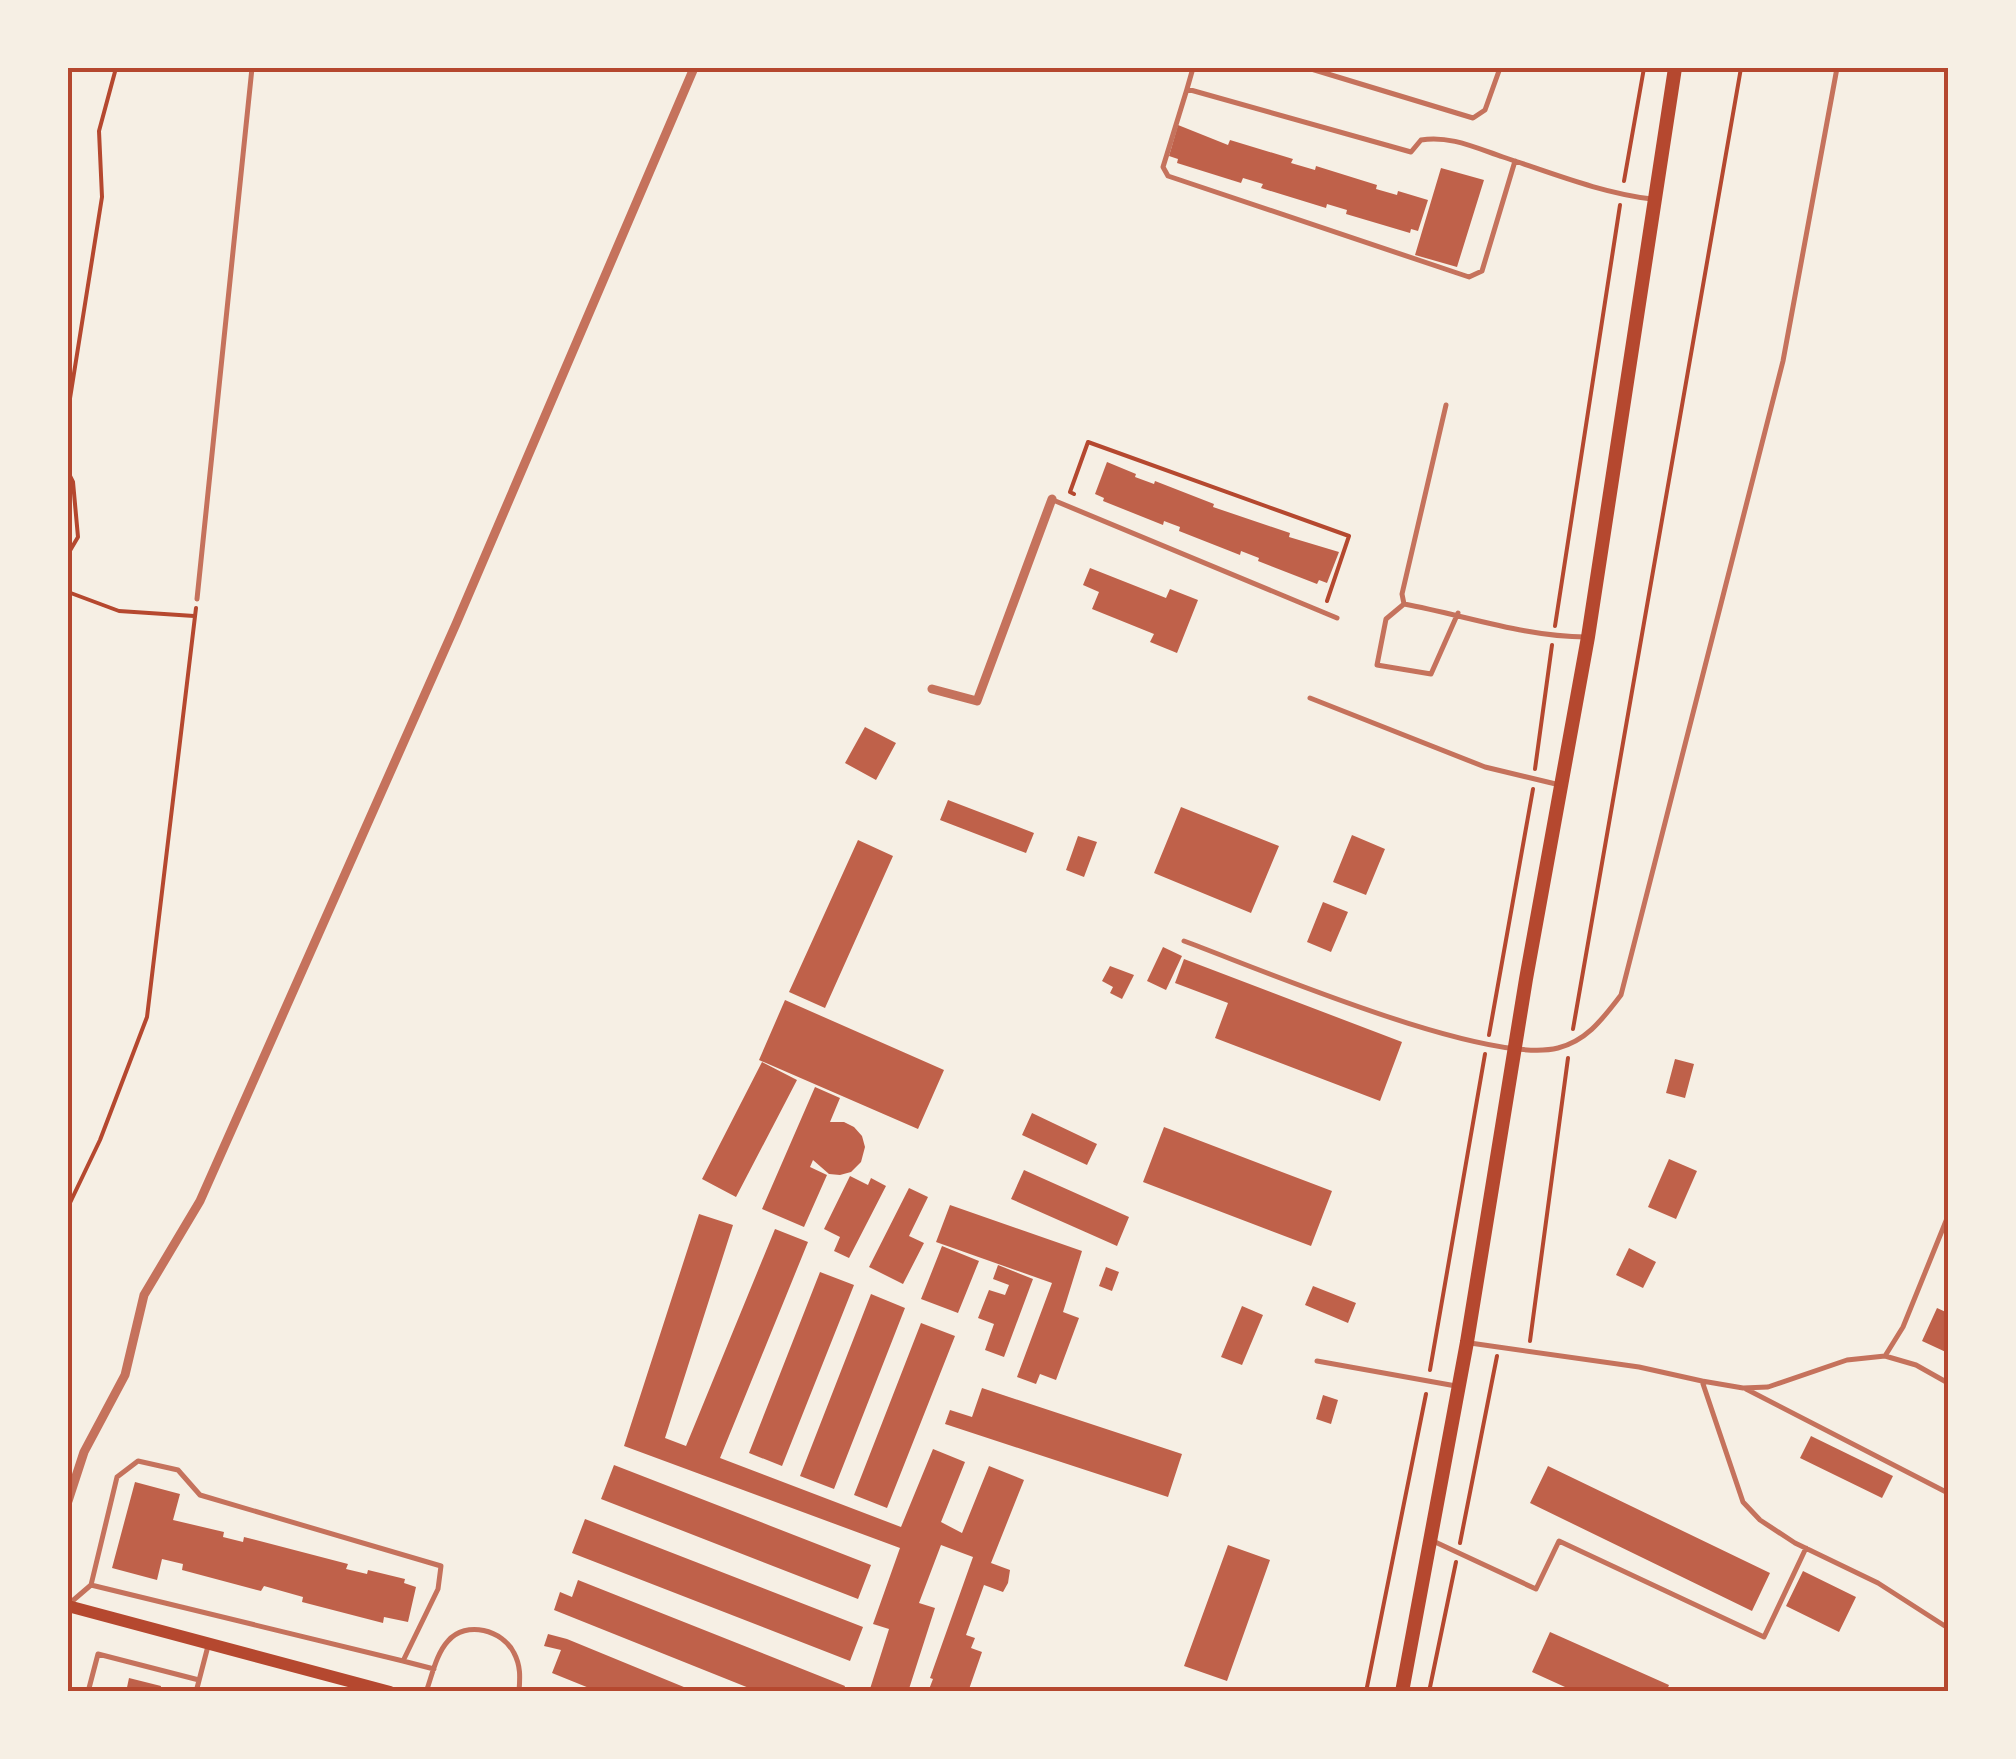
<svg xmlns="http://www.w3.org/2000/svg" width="2016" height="1759" font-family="'Fira Sans',sans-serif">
<rect width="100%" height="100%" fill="#f6efe4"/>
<!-- building -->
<path fill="#bf614a" d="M1178,125L1228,145L1230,140L1293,159L1291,163L1315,170L1316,166L1377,185L1376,189L1397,195L1398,191L1428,200L1418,231L1411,229L1410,233L1346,214L1347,210L1327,204L1326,208L1261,188L1263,184L1243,178L1241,183L1177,163L1178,159L1169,156Z
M1441,168L1484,180L1457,267L1415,255Z
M1107,462L1136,474L1135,477L1154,484L1155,481L1214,504L1213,507L1290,533L1289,537L1339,552L1327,583L1319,580L1317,584L1258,561L1259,558L1241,551L1240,555L1179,531L1180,527L1164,521L1163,525L1103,501L1104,498L1095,494Z
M1090,568L1166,598L1170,589L1198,600L1177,653L1150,642L1154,634L1092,609L1099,592L1083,585Z
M865,727L896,743L876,780L845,763Z
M948,800L1034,833L1026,853L940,820Z
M1181,807L1279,846L1251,913L1154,873Z
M1352,835L1385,849L1366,895L1333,882Z
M1078,836L1097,842L1084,877L1066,870Z
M858,840L893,856L825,1008L789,992Z
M1323,902L1348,912L1331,952L1307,942Z
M1163,947L1182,956L1166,990L1147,981Z
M1184,959L1402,1042L1380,1101L1215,1038L1228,1003L1175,983Z
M1110,966L1134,975L1122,999L1110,993L1113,987L1102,981Z
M785,1000L944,1070L918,1129L759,1060Z
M1675,1059L1694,1064L1685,1098L1666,1093Z
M762,1062L797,1080L736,1197L702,1179Z
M815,1087L840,1098L830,1122H844L854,1127L862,1136L865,1147L861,1162L851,1172L840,1175L829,1174L813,1160L810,1167L827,1175L804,1227L762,1209Z
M1032,1113L1097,1144L1087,1165L1022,1135Z
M1164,1127L1332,1191L1311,1246L1143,1182Z
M1669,1159L1697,1171L1676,1219L1648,1207Z
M1024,1170L1129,1217L1117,1246L1011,1199Z
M850,1176L868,1185L871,1178L886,1186L849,1258L834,1251L840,1237L824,1229Z
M909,1188L928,1197L909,1236L924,1243L903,1284L869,1267Z
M950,1205L1082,1251L1063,1312L1079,1318L1056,1380L1040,1374L1036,1384L1017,1377L1052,1283L936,1242Z
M699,1214L733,1225L665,1438L686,1446L775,1229L808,1242L720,1458L901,1527L933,1449L965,1462L941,1522L962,1533L989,1466L1024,1480L991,1563L1010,1570L1008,1583L1003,1592L984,1585L966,1635L975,1638L971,1648L982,1652L968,1692H928L933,1679L930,1678L973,1557L941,1545L919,1603L935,1608L908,1692H869L889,1629L873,1624L900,1548L624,1446Z
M942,1246L979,1261L958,1313L921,1299Z
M1629,1248L1656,1262L1643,1288L1616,1275Z
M998,1265L1033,1279L1004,1357L985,1350L994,1324L978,1318L989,1290L1005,1295L1009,1285L993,1279Z
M1106,1267L1119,1272L1112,1291L1099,1286Z
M820,1272L854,1285L782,1466L749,1453Z
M1313,1286L1356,1303L1348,1323L1305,1305Z
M871,1294L905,1308L834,1489L800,1476Z
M1242,1306L1263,1315L1242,1365L1221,1357Z
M1937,1308L1948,1313V1353L1922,1341Z
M921,1323L955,1336L887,1508L854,1495Z
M982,1388L1182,1454L1168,1497L945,1424L950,1410L972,1417Z
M1323,1395L1338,1400L1331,1424L1316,1419Z
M1811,1436L1893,1476L1882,1498L1800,1458Z
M614,1465L871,1565L858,1599L601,1499Z
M1548,1466L1770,1573L1752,1611L1530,1503Z
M135,1482L180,1494L173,1520L224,1532L223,1537L243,1542L244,1537L348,1564L346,1569L367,1574L368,1570L405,1579L404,1583L416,1587L408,1622L384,1617L383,1623L302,1602L303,1597L264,1586L261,1591L182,1570L183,1564L162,1559L157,1580L112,1568Z
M585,1519L863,1627L850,1661L572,1553Z
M1228,1545L1270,1560L1227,1681L1184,1666Z
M1803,1571L1856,1597L1839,1632L1786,1606Z
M578,1580L845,1686L843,1692H759L554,1610L560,1592L572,1597Z
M1550,1632L1669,1685L1666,1692H1576L1532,1672Z
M548,1634L567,1639L696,1692H599L552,1673L561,1650L544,1646Z
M129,1678L161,1686L160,1692H126Z"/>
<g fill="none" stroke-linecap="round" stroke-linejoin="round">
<!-- path -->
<path stroke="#b5482f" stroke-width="4" d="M1624,181L1644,68
M68,411L102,197L99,131L116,68
M68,472L73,482L78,537L68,554
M1074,494L1070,492L1088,442L1349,536L1327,601
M68,592L119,611L194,616
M1555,626L1620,205
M1535,769L1552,645
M1573,1029L1741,68
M1489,1035L1533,789
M68,1207L100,1140L147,1017L196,608
M1530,1341L1568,1058
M1430,1370L1485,1054
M1460,1543L1497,1356
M1366,1692L1426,1394
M1429,1692L1456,1562"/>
<!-- service -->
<path stroke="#c5725c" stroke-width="5" d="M1308,68L1473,118L1485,110L1500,68
M1187,89L1193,68
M1515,161L1482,271L1469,277L1168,176L1163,167L1187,89L1411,152L1421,140C1449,135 1476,148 1503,157C1552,173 1601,193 1652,199
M1053,500L1337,618
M197,599L252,68
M1404,604L1402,594L1446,405
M1458,613L1431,674L1377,665L1386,619L1404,604C1464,615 1525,637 1586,637
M1310,698L1485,767L1560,785
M1184,941C1260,969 1487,1066 1558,1048C1588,1040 1603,1018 1621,995L1783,361L1837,68
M1470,1343L1639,1367L1702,1381L1743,1502L1760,1520L1795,1543L1878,1583L1948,1628
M1885,1356L1916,1365L1948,1383
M1317,1361L1456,1386
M1702,1381L1743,1388L1768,1387L1847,1360L1885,1356L1903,1327L1948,1216
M1746,1389L1948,1493
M1433,1541L1536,1589L1559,1541L1764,1637L1806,1548
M70,1603L91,1585L117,1477L138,1461L178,1470L200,1495L441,1566L438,1589L403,1661L91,1585
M403,1661L434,1669
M88,1692L98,1654L199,1680
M196,1692L208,1646
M426,1692C432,1676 436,1654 448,1641C466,1620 503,1630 514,1653C521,1666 520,1678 519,1692"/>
<!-- minor -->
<path stroke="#c5725c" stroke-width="9" d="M932,689L977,701L1052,499
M68,1501L84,1452L125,1375L144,1295L200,1201L456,624L694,68"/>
<!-- secondary -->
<path stroke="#b5482f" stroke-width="12" d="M68,1608V1606L390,1692"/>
<!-- primary -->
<path stroke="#b5482f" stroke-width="14" d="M1402,1692L1467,1342L1526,979L1588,637L1675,68"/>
</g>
<!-- border -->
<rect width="2016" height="1759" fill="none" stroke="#f6efe4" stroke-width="140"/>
<rect x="70" y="70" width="1876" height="1619" fill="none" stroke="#b5482f" stroke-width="4"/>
</svg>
